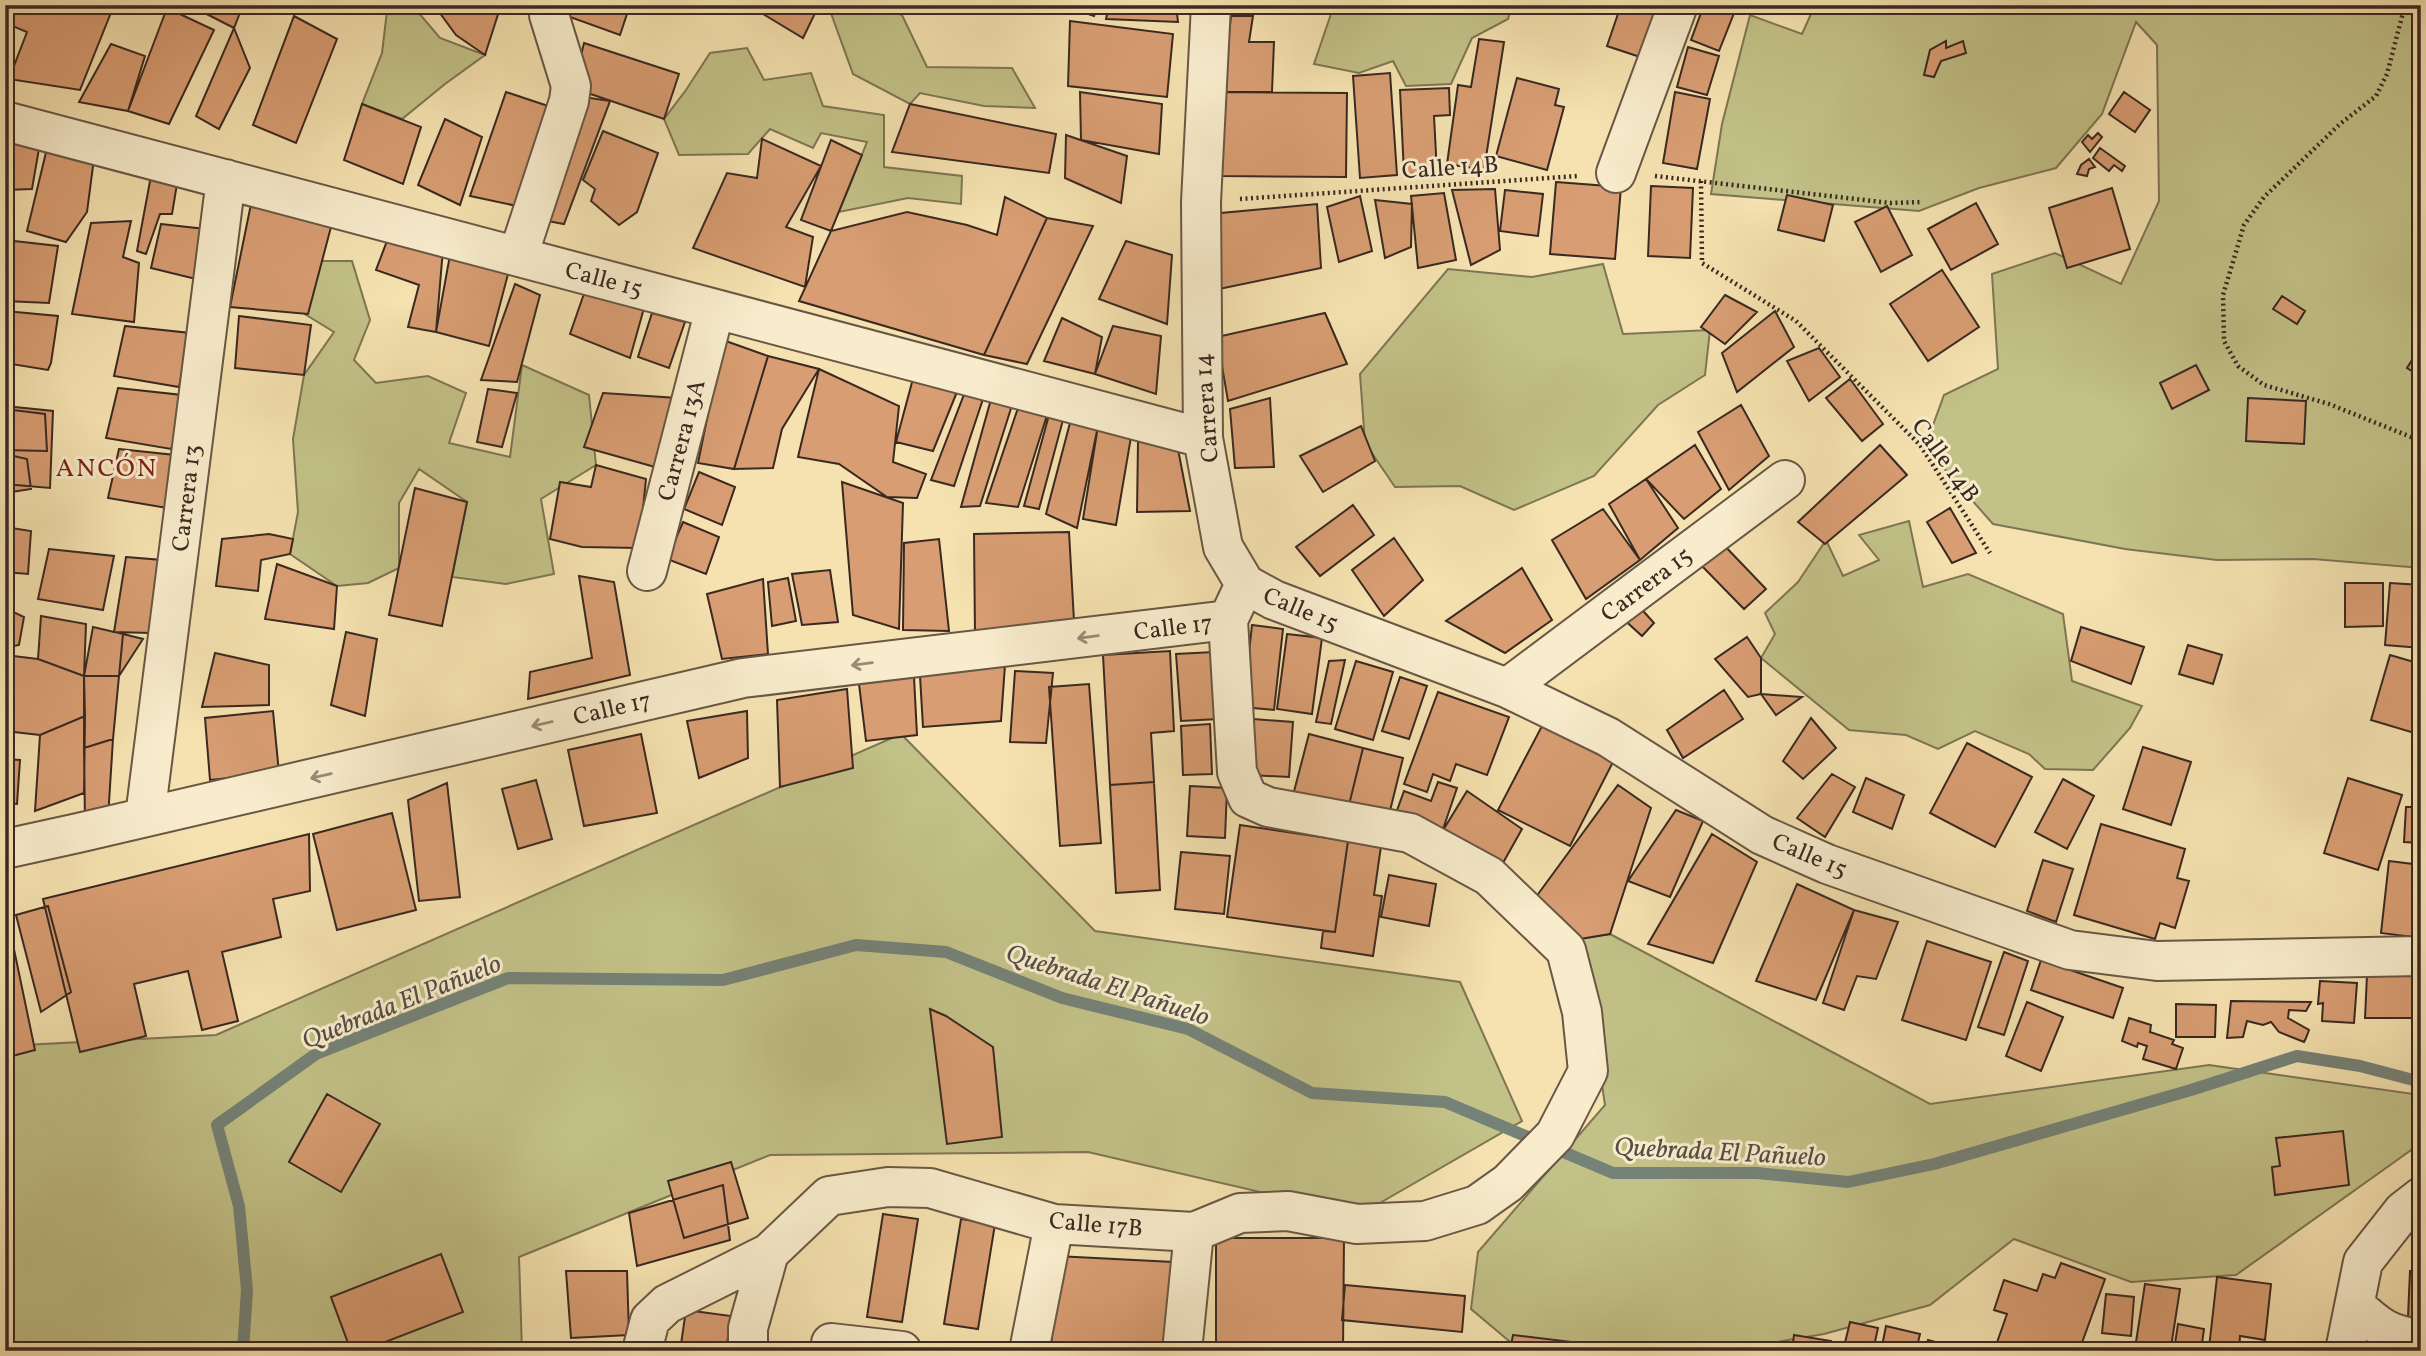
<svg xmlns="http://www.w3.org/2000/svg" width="2426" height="1356" font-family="Vollkorn,serif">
<rect width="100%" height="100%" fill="#f5e2b0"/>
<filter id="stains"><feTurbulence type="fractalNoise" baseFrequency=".00286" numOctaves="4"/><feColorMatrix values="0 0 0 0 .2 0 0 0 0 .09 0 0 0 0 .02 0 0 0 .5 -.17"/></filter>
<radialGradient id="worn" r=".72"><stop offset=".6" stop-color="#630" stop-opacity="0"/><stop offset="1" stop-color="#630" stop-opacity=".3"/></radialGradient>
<!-- green -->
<path fill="#c2c187" stroke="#7e7554" stroke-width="2" d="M393,5H412L440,38L485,55L445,84L402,119L362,104L382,53L387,11Z
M828,5H868L902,15L927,67L1012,68L1035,108L984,106L920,93L910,104L853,74Z
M1334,5H1512L1508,19L1472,38L1451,84L1406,86L1393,61L1359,73L1314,64Z
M1815,5H2421V568L2313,559L2217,560L2125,549L1993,524L1925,447L1944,395L1998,369L1992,274L2055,253L2121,284L2159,201L2157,45L2136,22L2102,114L2056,168L1979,188L1919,211L1711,194L1722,124L1750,15L1802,34Z
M747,48L764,80L811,73L823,106L884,115V167L962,176L961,204L908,198L839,212L867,142L821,133L813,148L770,129L748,154L679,155L664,119L686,90L710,53Z
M303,261H352L370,320L354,360L376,383L428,376L466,393L449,443L510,457L522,365L589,395L596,465L541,499L554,574L506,584L452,577L467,502L419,469L399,503V568L368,583L337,586L290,554L298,512L293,439L304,375L334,332L290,305Z
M1603,264L1623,334L1710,330L1705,375L1658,405L1594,476L1514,510L1460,486L1395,487L1365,443L1360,374L1448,269L1532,277Z
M1909,521L1923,587L1968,574L2063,614L2072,681L2142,706L2130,728L2093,770L2045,769L2029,754L1975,731L1938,749L1906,735L1849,730L1761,658L1775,634L1765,613L1798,582L1826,540L1843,576L1879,560L1859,535Z
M901,734L1095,931L1460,982L1522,1121L1359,1215L1088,1152L770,1155L519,1257L522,1351H5V1046L216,1035Z
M1610,934L1930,1104L2209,1065L2421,1095V1143L2236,1275L2131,1282L2014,1239L1930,1305L1824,1334L1723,1351H1521L1471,1309L1478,1252L1605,1105L1580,939Z"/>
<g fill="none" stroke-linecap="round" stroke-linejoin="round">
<!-- stream -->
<path stroke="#758277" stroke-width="12" d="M243,1351L247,1290L239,1206L217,1125L316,1054L508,978L723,980L856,945L946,952L1062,998L1188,1029L1312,1093L1445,1102L1613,1173H1757L1848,1182L1934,1164L2191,1090L2297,1056L2360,1066L2421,1082"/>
</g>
<!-- building -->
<path fill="#d89d72" stroke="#3a2921" stroke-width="2" d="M18,5H114L80,90L9,79L27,32L10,25Z
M189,5H243L234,28Z
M434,5H501L485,55L456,35Z
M559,5H630L620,35L556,12Z
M760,5H819L803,38L758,11Z
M1075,5H1098L1094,16L1074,9Z
M1109,5H1176L1178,22L1106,19Z
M1621,5H1666L1652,61L1607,46Z
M1704,5H1727L1736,8L1719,51L1691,40Z
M167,8L214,30L169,124L128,111Z
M294,16L337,39L296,143L253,125Z
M1231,16H1253L1249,42H1274L1272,92H1223Z
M1070,21L1173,34L1167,97L1068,86Z
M234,28L250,68L219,129L196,116Z
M1479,39L1504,42L1484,170L1447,164L1458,85L1471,87Z
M1946,41V48L1963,41L1966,53L1941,61L1934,77L1924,75L1930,50Z
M584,43L679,74L664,119L573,88Z
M111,44L145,56L128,111L79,102Z
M1688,47L1719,56L1707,95L1677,87Z
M1390,73L1397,175L1360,178L1353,76Z
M1517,78L1559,89L1555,105L1564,107L1547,170L1496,156Z
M1449,88L1450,115L1434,116L1437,173L1404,174L1400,90Z
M506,92L557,109L526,208L470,196Z
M1080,92L1162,104L1159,154L1081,140Z
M1223,92L1347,93L1346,177L1222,176Z
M1675,92L1710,99L1697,169L1663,163Z
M2124,92L2150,110L2135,132L2109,114Z
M577,96L610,101L564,224L537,219Z
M362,104L421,127L403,184L344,160Z
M910,104L1056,134L1049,173L892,152Z
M445,119L482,137L460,205L418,185Z
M5,126L41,137L32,189L5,190Z
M603,131L658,153L637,212L619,225L591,201L595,189L583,180Z
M2098,133L2102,137L2090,152L2082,142L2088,135L2092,139Z
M1066,135L1127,156L1121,203L1065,178Z
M762,139L821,166L786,227L813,237L805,287L693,248L727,173L757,178Z
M49,140L95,151L87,212L66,242L27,231Z
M831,140L862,155L831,231L801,220Z
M2100,148L2125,166L2122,171L2114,165L2109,171L2093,158Z
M2089,159L2095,167L2089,169L2087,176L2077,174L2081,165Z
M153,165L179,172L172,214H160L146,254L137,251Z
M1556,182L1621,187L1615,259L1550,254Z
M1651,186L1693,188L1690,258L1648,256Z
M2112,188L2130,249L2067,268L2049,208Z
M1495,189L1500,250L1471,265L1452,190Z
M1505,190L1543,194L1538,236L1500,231Z
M1444,193L1456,260L1418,268L1411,196Z
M1787,195L1833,205L1824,241L1778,230Z
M1360,196L1372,251L1339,262L1327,207Z
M1005,197L1047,218L984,355L799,301L831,231L907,212L967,225L997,235Z
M1375,200L1412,204L1411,247L1385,258Z
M1976,203L1998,244L1951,270L1928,229Z
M251,204L331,227L308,314L230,307Z
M1317,204L1321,268L1219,289L1221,213Z
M1887,206L1912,255L1881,272L1855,222Z
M1047,218L1093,226L1027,364L984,355Z
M131,221L123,257L139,263L134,322L72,314L91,223Z
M161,224L205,229L204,281L151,268Z
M390,233L443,249L436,332L408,327L419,285L376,270Z
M5,240L58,246L49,303L5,301Z
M1126,241L1172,255L1167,324L1099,299Z
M452,244L512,259L489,346L436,332Z
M1942,270L1979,327L1928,361L1890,304Z
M515,284L540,295L517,382L481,380Z
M587,285L646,301L630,358L570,334Z
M1725,295L1757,312L1725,344L1701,327Z
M2282,296L2305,311L2297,324L2273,309Z
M5,311L58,316L51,363L48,370L5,363Z
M1775,311L1794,347L1737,392L1722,353Z
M652,313L685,322L669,368L638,357Z
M1325,313L1347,364L1228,401L1217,337Z
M239,316L311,325L304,375L235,368Z
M1062,318L1102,337L1095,374L1044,361Z
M125,326L190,333L179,387L114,376Z
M1113,326L1161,336L1156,394L1095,374Z
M723,340L768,356L734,469L698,463Z
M2421,346V377L2407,368Z
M1819,348L1840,377L1809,401L1787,361Z
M768,356L819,369L782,429L773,468L734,469Z
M2196,365L2209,390L2172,409L2160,383Z
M819,369L899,406L893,462L926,474L917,498L887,497L839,464L798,457Z
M915,371L959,387L933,451L896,442Z
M1850,379L1883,424L1862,441L1826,398Z
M118,388L182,395L174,442L171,449L106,438Z
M488,389L517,393L502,447L477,442Z
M965,392L984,396L954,486L931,480Z
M993,392L1014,399L980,506L961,507Z
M603,393L677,398L662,469L584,447Z
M1270,398L1274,467L1235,468L1230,409Z
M2248,398L2306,401L2304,444L2246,441Z
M1020,402L1049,409L1018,507L986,503Z
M1741,405L1769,456L1729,490L1698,432Z
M5,406L53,411L50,488L5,484Z
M5,409L45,414L47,451L5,450Z
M1049,415L1063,420L1039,509L1024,506Z
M1071,419L1098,426L1077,528L1046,514Z
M1098,426L1131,437L1116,525L1083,519Z
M1361,426L1375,461L1323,492L1300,456Z
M1176,439L1190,511L1137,512L1138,442Z
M1695,445L1721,489L1684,519L1646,479Z
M1880,445L1907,475L1825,544L1798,522Z
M119,449L184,456L173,509L108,498Z
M5,454L27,459L31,489L5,493Z
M596,465L646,479L639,548L582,547L550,539L560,482L591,487Z
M699,472L735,487L722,525L684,509Z
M1646,479L1678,528L1640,560L1609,504Z
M842,482L903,503L899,629L853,615Z
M415,488L467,502L442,626L389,615Z
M1353,505L1374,535L1320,576L1296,547Z
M1950,508L1976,553L1952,563L1927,522Z
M1603,509L1640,560L1586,599L1552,540Z
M683,522L719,537L706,574L667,559Z
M5,527L31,531L28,574L5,572Z
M1069,532L1074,621L975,635L974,534Z
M269,534L293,539L290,554L261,560L258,591L216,586L222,539Z
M1394,538L1423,580L1384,616L1352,570Z
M939,539L949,631L903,630L904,543Z
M1720,541L1766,589L1744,609L1695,559Z
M49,549L114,556L103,610L38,599Z
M126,557L162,560L151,633L114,632Z
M277,564L337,586L334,629L265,619Z
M1522,568L1552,620L1505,653L1446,621Z
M830,570L838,622L802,625L792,574Z
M579,576L614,582L630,675L528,699L530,672L592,658Z
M788,578L796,621L772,626L768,582Z
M763,579L768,654L722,659L707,594Z
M2345,583H2383V626L2345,627Z
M2390,583L2421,585V648L2385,645Z
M1636,603L1654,623L1642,636L1619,615Z
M5,608L24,617L19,645L5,648Z
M41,616L86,624L84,676L38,659Z
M1252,625L1283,629L1274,710L1243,707Z
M93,627L123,634L119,676H84Z
M2081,627L2144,647L2131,684L2071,661Z
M346,632L377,639L365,716L331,705Z
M123,634L143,639L119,676Z
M1287,634L1322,638L1312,714L1277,709Z
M1747,637L1761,658V694L1748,697L1715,659Z
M2188,645L2222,655L2213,684L2179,674Z
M1170,651L1174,731L1151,733L1154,782L1110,785L1103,655Z
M1214,652L1218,719L1181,721L1176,654Z
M215,653L269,665V705L202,707Z
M5,655L38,659L84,676L85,716L40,735L5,731Z
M2390,655L2421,664V735L2371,720Z
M1345,660L1331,724L1316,722L1329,661Z
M1356,661L1393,672L1373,740L1335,729Z
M1005,665L1001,721L923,727L920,676Z
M1015,671L1053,673L1046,743L1010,742Z
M84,676H119L113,739L84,748Z
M914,677L917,735L866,741L859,684Z
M1400,677L1427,686L1409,739L1382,731Z
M1089,684L1101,843L1060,846L1049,687Z
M847,689L853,768L780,787L777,700Z
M1724,690L1743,719L1683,758L1667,730Z
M1438,692L1509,717L1487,775L1456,764L1450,781L1433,774L1427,792L1404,784Z
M1761,694L1802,697L1776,715Z
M273,711L279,773L210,780L205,718Z
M747,711L748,758L699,778L687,721Z
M85,716L84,793L35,811L40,735Z
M1811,718L1836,748L1803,779L1783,761Z
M1253,719L1293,722L1289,777L1250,775Z
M1210,724L1212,774L1183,775L1181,726Z
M1543,724L1613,762L1570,846L1498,810Z
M641,734L657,813L584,826L568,750Z
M1309,734L1363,748L1347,813L1292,799Z
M113,739L108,818L85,823L84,748Z
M1967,743L2032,777L1995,847L1930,813Z
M2143,747L2191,762L2171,825L2123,809Z
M1363,748L1403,758L1387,823L1347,813Z
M5,759L20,760L17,804L5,803Z
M1832,774L1855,787L1825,837L1797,818Z
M1866,778L1904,795L1892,829L1853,812Z
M2348,778L2402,795L2378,870L2324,853Z
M2063,779L2094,796L2067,849L2035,832Z
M536,780L552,839L518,849L502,789Z
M1154,782L1160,890L1116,893L1110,785Z
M1438,782L1457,788L1442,832L1395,816L1404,791L1431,801Z
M447,783L460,897L419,901L408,800Z
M1618,785L1651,808L1610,934L1580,939L1533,901Z
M1190,786L1227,788L1225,838L1187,836Z
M1467,791L1522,829L1499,870L1442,832Z
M2406,807H2421V843L2404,842Z
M1676,810L1703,821L1670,897L1628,881Z
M392,813L416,910L337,930L313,834Z
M2101,824L2185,849L2177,878L2189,881L2175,928L2160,923L2155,939L2074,915Z
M1240,825L1348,841L1335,932L1227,917Z
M309,834L310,891L273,899L281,937L222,952L238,1021L202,1030L188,971L134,984L146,1036L80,1052L43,899Z
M1712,834L1757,862L1713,963L1648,944Z
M1348,841L1381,846L1374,895L1382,896L1373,956L1321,948L1323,931L1335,932Z
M1181,852L1230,856L1224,914L1175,909Z
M2043,860L2073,869L2056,922L2027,911Z
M2389,861L2421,865V938L2381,933Z
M1389,875L1436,884L1429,926L1381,917Z
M1797,884L1854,910L1816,1000L1756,981Z
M48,906L71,992L41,1012L16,915Z
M1854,910L1898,922L1876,979L1857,976L1844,1010L1823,1003Z
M6,911L35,1050L5,1058V911Z
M1927,941L1991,962L1966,1040L1902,1020Z
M2004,952L2028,961L2004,1035L1978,1027Z
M2041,960L2123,988L2113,1018L2031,990Z
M2367,975L2421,976V1018H2365Z
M2320,981L2357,983L2354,1023L2322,1021L2323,1003L2318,1004Z
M2231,1001L2311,1002L2306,1011L2289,1010L2288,1018L2309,1030L2306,1038L2304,1042L2279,1032L2271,1022L2263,1025L2247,1021L2243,1037L2227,1038Z
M2027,1002L2063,1017L2041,1071L2006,1056Z
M2176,1004L2216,1005L2215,1037H2176Z
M930,1009L946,1016L993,1047L1002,1137L947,1144Z
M2129,1018L2151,1025L2150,1032L2174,1040L2172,1044L2183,1048L2176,1069L2143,1059L2147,1046L2138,1043L2137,1047L2122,1041Z
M327,1094L380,1124L341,1192L289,1162Z
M2343,1131L2349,1185L2275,1195L2272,1167L2280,1166L2276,1138Z
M731,1162L748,1218L684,1238L668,1181Z
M723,1185L730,1240L637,1266L629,1213Z
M883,1214L918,1219L902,1322L867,1317Z
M961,1219L995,1224L978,1329L944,1324Z
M1216,1238H1344L1343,1351H1216Z
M441,1254L463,1312L362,1351H351L331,1297Z
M1056,1256L1173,1262L1168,1351H1051Z
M2061,1263L2105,1279L2079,1351H1994L2007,1314L1994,1310L2004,1280L2037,1291L2043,1274L2055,1278Z
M566,1271H627L629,1335L571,1338Z
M2410,1271L2421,1272V1317H2408Z
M2217,1277L2271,1284L2265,1340L2240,1336L2239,1351L2209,1348Z
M2145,1284L2180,1289L2171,1347L2136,1342Z
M1345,1285L1465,1296L1462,1332L1342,1320Z
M2106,1294L2134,1297L2131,1336L2102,1333Z
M686,1310L731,1316L726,1351H680Z
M1850,1322L1878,1328L1873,1351H1843Z
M2178,1324L2204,1329L2201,1351L2174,1350Z
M1886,1326L1920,1334L1916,1351H1881Z
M1513,1335L1597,1345L1596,1351H1510Z
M1794,1335L1831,1341L1829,1351H1792Z
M1928,1340L1954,1347L1953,1351H1925Z
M2109,1343L2149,1351H2107Z
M1729,1346L1762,1349L1687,1351L1688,1347Z"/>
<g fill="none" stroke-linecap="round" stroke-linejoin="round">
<defs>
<path id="minor" d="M1211,5L1201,202L1203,438L1223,547L1245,584
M5,121L1203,438
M1616,173L1678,5
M518,256L569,101L571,86L549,15
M647,571L715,309
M1245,584L1274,600L1507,688L1608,737L1762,835L1827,864L2070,950L2157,961L2421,956
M1507,688L1785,480
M145,817L226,179
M5,849L78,833L743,678L1228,620
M2356,1306C2378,1327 2390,1336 2421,1339
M831,1343L902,1351
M642,1351L650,1320L667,1304L769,1253L829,1196L888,1187L930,1188L1054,1224L1194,1232L1240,1213L1288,1211L1357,1224L1425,1221L1477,1205L1508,1183L1555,1135L1588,1071L1582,1012L1566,950L1489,876L1410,833L1268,807L1248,798L1237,772L1228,620L1245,584
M748,1351V1328L769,1253
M1029,1351L1054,1224
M1182,1351L1194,1232
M2345,1351L2363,1262L2403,1211L2421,1197"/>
</defs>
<!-- minor casing -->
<use href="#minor" stroke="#695745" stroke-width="42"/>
<!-- path -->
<path stroke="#3a2921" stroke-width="4.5" stroke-dasharray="2 3.5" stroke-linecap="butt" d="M2405,5L2387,74L2376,96L2340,124L2264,197L2244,225L2223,295L2224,341L2238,366L2264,385L2329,404L2421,441
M1655,176L1890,203L1922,202
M1701,181L1702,263L1796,321L1920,445L1990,553
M1240,199L1577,176
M1615,1351V1347"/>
<!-- minor -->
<use href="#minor" stroke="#f8eccc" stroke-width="38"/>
</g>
<!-- one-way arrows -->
<defs><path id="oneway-shaft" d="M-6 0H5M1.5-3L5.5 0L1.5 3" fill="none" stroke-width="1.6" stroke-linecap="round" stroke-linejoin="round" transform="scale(1.75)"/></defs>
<g stroke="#998a76">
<use href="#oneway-shaft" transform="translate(1088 637) rotate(173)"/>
<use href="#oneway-shaft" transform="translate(862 664) rotate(173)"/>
<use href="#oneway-shaft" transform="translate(542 724) rotate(167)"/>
<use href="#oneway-shaft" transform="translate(321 776) rotate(167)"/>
</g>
<g text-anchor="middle" stroke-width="6" stroke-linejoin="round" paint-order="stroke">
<!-- street labels -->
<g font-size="24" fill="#3a2921" stroke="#f8eccc">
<text transform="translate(1450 167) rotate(-4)" y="8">Calle 14B</text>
<text transform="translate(604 279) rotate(15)" y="8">Calle 15</text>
<text transform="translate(1206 408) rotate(-94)" y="8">Carrera 14</text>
<text transform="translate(681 440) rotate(-75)" y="8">Carrera 13A</text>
<text transform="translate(1946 460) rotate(54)" y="8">Calle 14B</text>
<text transform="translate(186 498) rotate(-83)" y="8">Carrera 13</text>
<text transform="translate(1646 584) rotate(-37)" y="8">Carrera 15</text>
<text transform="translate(1301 609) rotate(23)" y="8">Calle 15</text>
<text transform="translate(1173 627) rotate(-7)" y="8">Calle 17</text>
<text transform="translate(612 708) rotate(-13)" y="8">Calle 17</text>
<text transform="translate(1810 855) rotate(23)" y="8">Calle 15</text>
<text transform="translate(1096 1224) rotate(5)" y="8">Calle 17B</text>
</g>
<!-- neighbourhood labels -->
<g font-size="26" letter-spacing="2" fill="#7a1f14" stroke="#f8eccc">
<text x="107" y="476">ANCÓN</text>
</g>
<!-- water labels -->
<g font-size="26" font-style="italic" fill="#534e45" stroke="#f8eccc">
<text transform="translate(1108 984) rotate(18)" y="9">Quebrada El Pañuelo</text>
<text transform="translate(401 1001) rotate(-22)" y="9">Quebrada El Pañuelo</text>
<text transform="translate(1720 1151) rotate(3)" y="9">Quebrada El Pañuelo</text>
</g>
</g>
<!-- margin -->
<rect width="2426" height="1356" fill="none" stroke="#f5e2b0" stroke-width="28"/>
<rect x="7" y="7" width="2412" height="1342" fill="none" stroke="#3a2921" stroke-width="3.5"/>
<rect x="14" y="14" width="2398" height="1328" fill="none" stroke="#3a2921" stroke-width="2"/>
<rect width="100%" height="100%" filter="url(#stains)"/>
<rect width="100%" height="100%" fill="url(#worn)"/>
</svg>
